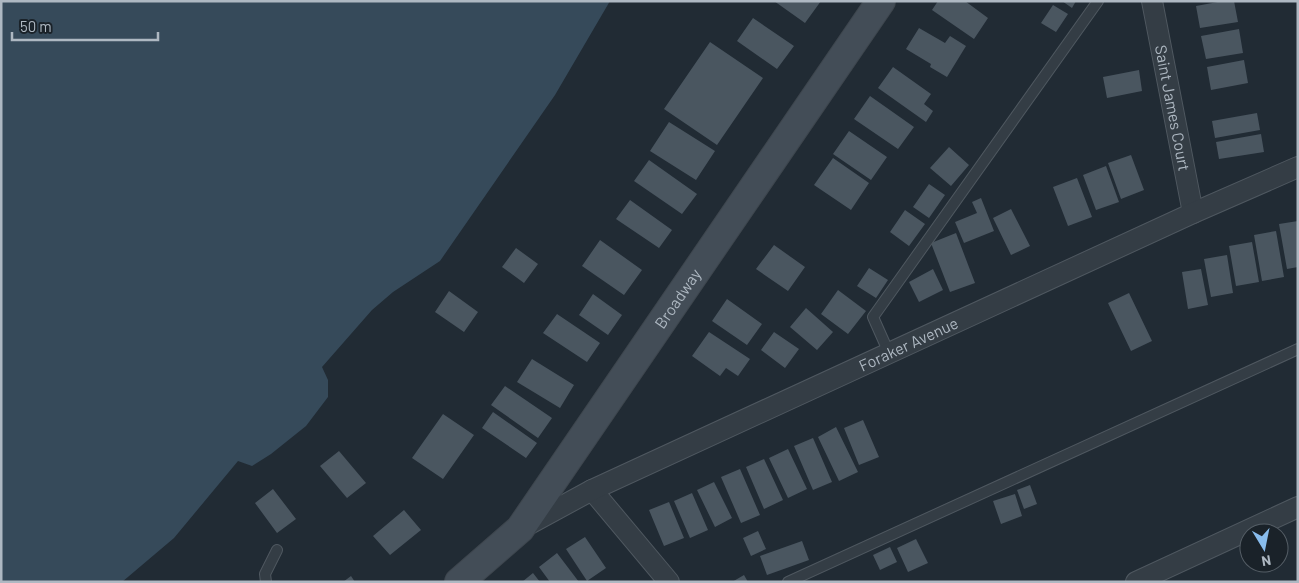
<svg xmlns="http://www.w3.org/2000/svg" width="1299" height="583" font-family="Barlow,sans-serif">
<rect width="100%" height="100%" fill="#212b34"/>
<!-- water -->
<path fill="#364a5a" d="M1,1H610L555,95L440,261L393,292L372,310L322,367L328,380V397L306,426L271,454L252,466L238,461L174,538L122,582H1Z"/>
<!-- building -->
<path fill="#4a5660" d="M774,1H821L805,23Z
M938,1H965L988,18L974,39L932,10Z
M1062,1H1076L1072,8Z
M1223,1H1234L1238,22L1200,28L1196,6Z
M1053,5L1068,14L1056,32L1041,23Z
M753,18L794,46L777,69L737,41Z
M919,28L945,43L950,36L966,46L947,77L930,67L931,64L906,49Z
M1239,29L1243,53L1206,59L1201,36Z
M710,42L763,78L717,145L664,109Z
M1244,60L1248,83L1211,90L1207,67Z
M893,67L931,94L924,104L933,111L926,122L878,88Z
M1139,70L1142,91L1107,98L1103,77Z
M870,96L914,127L898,149L854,119Z
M1257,113L1260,130L1215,138L1212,121Z
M669,122L715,151L696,180L650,151Z
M849,131L887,157L871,180L833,154Z
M1261,134L1264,152L1219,159L1216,142Z
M949,147L969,165L951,186L930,168Z
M1131,155L1144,190L1121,199L1108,163Z
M833,158L869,183L851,210L814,185Z
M649,160L697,194L682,214L634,181Z
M1106,166L1119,202L1096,210L1083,175Z
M1077,178L1092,217L1068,226L1053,187Z
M929,184L945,195L929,218L913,207Z
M981,198L994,231L964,243L955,222L977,213L972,202Z
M630,200L672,230L659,248L616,219Z
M1011,209L1030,246L1011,255L993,218Z
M905,210L925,224L909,246L890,232Z
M1298,221V267L1287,269L1279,224Z
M1276,231L1284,277L1262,281L1254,235Z
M956,233L975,283L950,292L931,243Z
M600,240L642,270L624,295L582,266Z
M1252,242L1259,282L1236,286L1229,246Z
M774,245L805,267L788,291L756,269Z
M516,248L538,264L524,283L502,267Z
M1227,255L1233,293L1211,297L1204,259Z
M869,268L888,280L876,298L857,286Z
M933,269L943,290L919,302L909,282Z
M1201,269L1208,305L1188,309L1182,272Z
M838,290L866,311L848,334L821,314Z
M449,291L478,312L464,332L435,312Z
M1129,293L1152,341L1131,351L1108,303Z
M593,294L622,315L608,335L579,315Z
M727,299L762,324L747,345L712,321Z
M806,308L833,332L817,350L790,327Z
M557,314L600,343L587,362L543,333Z
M709,332L750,359L738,376L726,368L720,376L692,356Z
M774,332L799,349L785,368L761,350Z
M532,359L574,385L560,408L517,382Z
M505,386L552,418L538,438L491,405Z
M493,412L537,443L526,458L482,428Z
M443,414L474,435L443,479L412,458Z
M863,420L879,457L859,465L844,428Z
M836,427L858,472L839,481L818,437Z
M813,438L832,482L813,490L794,446Z
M788,449L807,489L788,498L769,458Z
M339,451L366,483L347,498L320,466Z
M764,459L783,500L764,509L746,467Z
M740,469L760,515L741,523L721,477Z
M714,482L732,518L715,527L697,490Z
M1030,485L1037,504L1024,509L1017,490Z
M273,489L296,519L277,533L255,503Z
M692,493L708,530L690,538L674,501Z
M1015,494L1022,516L1001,524L993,501Z
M669,502L684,538L664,546L649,510Z
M404,510L421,530L390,555L373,536Z
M758,531L766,549L751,556L743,538Z
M585,537L606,568L587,581L566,549Z
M916,539L928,563L908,572L897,548Z
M802,541L809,560L767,575L760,556Z
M890,547L897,562L880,570L873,555Z
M557,553L579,582H550L539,567Z
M533,573L540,582H522Z
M744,575L748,582H732Z
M351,576L355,582H343Z"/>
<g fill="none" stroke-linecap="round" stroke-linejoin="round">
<defs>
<path id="lane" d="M889,353L873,317L1098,1
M266,582L265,574L277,550
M788,582L1298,349"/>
<g id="street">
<path id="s1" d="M1152,1L1193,213"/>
<path d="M592,490L669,582"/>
<path id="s2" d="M522,528L592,490L1193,213L1298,167"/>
<path d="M1136,582L1298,507"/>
</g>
<g id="secondary">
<path id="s3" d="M459,582L520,529L881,1"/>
</g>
</defs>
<!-- lane casing -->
<use href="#lane" stroke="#4f5860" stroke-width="12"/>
<!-- street casing -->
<use href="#street" stroke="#4f5860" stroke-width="22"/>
<!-- secondary casing -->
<use href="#secondary" stroke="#3e464e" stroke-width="30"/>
<!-- lane -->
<use href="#lane" stroke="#343d45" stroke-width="10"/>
<!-- street -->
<use href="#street" stroke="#343d45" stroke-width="20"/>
<!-- secondary -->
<use href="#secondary" stroke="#434d57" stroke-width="28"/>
</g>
<g text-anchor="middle" stroke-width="4" stroke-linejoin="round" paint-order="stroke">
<!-- street labels -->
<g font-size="16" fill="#aeb8c2" stroke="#1a2229">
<text dy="6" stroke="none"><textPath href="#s1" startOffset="109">Saint James Court</textPath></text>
<text dy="6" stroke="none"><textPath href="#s3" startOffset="360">Broadway</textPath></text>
<text dy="6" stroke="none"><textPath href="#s2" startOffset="428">Foraker Avenue</textPath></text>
</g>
</g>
<!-- border -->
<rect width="1299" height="583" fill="none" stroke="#aeb8c2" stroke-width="5"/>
<!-- north arrow -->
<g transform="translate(1264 548) rotate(170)"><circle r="24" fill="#1a2229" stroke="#555e66"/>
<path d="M0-4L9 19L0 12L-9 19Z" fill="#88bced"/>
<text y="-8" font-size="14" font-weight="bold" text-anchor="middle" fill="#aeb8c2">N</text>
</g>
<!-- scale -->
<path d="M12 32v8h146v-8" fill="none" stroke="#aeb8c2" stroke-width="2.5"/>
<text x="20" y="32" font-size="15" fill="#aeb8c2" stroke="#1a2229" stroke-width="4" paint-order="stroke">50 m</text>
</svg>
